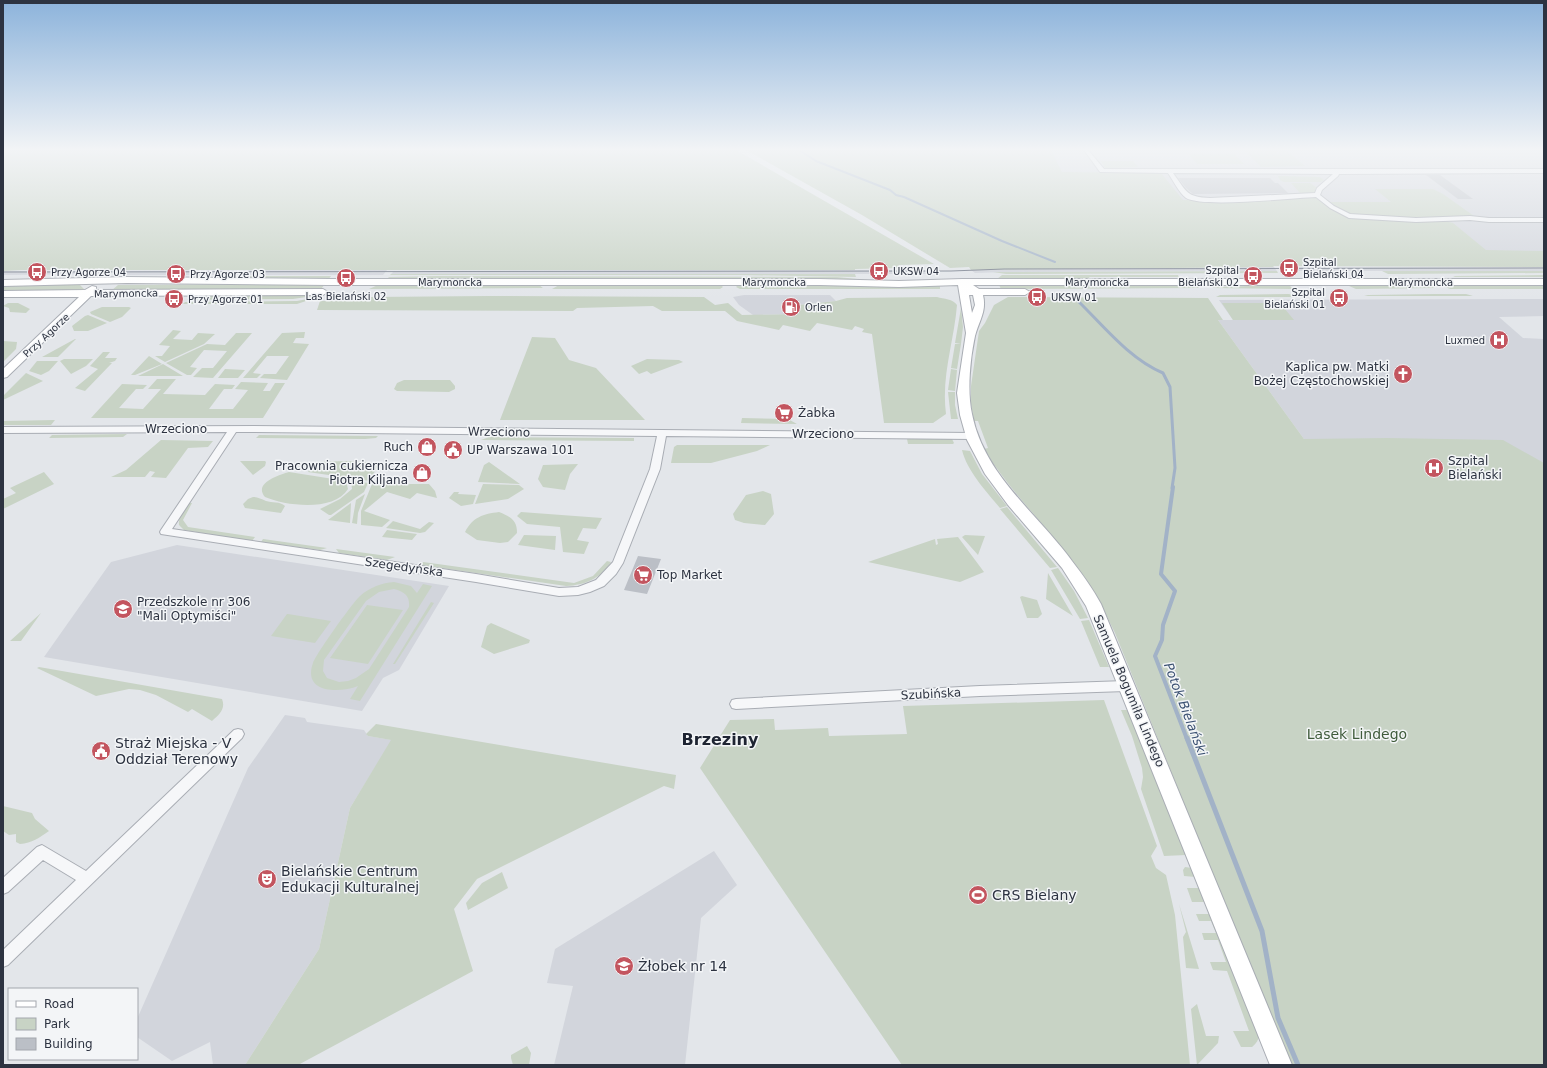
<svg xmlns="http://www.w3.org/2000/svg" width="1547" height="1068" font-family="'DejaVu Sans',sans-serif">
<rect width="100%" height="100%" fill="#e3e6ea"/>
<!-- built -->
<path fill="#d2d5dc" d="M890,150H1544V265Z
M1274,267L1277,271L1006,272L975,273L971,270Z
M1280,267H1544V271H1283Z
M387,270L383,275H116L121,271Z
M939,270L940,274H391L394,271Z
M3,271H107L100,274L3,275Z
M744,295H830L836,301L799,305L800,314L753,315L739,305L733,297Z
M1544,299V316L1499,317L1523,338L1544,339V581L1304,439L1218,320H1233L1219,300Z
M177,545L449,586L399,670L383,678L362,711L44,657L111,562Z
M285,715L305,718L307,722L364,730L368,736L392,740L350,808L319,949L245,1065H213L210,1042L172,1061L137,1037V1019L248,768Z
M714,851L737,885L701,918L685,1065H554L573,986L547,983L555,949Z"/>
<!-- green -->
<path fill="#c8d3c5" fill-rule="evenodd" d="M3,150H736L934,264L899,265V268L855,269V270H21L3,271Z
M746,150H1051L1062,172L1161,173L1183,200L1260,201L1283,198L1315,197L1346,216L1358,218L1445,221L1453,223L1486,250L1544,251V267L1278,266H1273L1274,267L971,270L969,267L950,268L862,215Z
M1244,150H1286L1305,166L1261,167Z
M1189,154H1234L1244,164H1197Z
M1101,161H1133L1138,167L1105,168Z
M1278,176L1320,177L1324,180L1321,182H1284L1280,180Z
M1291,183H1310L1316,187L1315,193H1300Z
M1375,189H1433L1443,194L1474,216L1410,218L1349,214L1341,210L1330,202H1391Z
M1277,271L1278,273L1006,274L993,272Z
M1382,271H1544V273L1388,274Z
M391,274H855L856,277L742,275H390Z
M1002,275H1178L1179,277H1089L1090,279H997Z
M1544,275V277H1455L1453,276Z
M216,276H331L328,280L214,278Z
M437,276L837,277L868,280H411L388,278L389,277Z
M325,284L321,289L111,291L118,285Z
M720,284L723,287L720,289H552L559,285Z
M1188,284L1198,286L1199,288L1001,289L999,285Z
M1544,284V289H1450L1443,286Z
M3,285H80L85,290L3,291Z
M378,285H539L543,288L369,289Z
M738,285H940V289H740L736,287Z
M1283,285H1289L1293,289L1212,288L1216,287Z
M1363,285H1430L1435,288L1356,289L1349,286Z
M230,294H318L313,296L293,299L187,300L189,297Z
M1288,294L1297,295L1295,297H1216L1220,295Z
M1435,294H1466L1473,296H1364L1368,295Z
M488,296L704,297L715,305L728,303L742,315L799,314V305L836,301L847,298L937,297C944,299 953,299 957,305C954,342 941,376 946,414L933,423H884L872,334L862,332L864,329L855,326L852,330L817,323L810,331L783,325L779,330L737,321L725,311H662L653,306L577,308L573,311L317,310L320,301H368L370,297Z
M318,297L297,304H183L185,302L297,301Z
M1008,297L1208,298L1223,320H1218L1304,439L1387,438L1503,440L1544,463V1065H1290L1115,633C1104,610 1093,587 1077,567C1047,526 1010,492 984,449L988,448L978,421H974L971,404V386L979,331L985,323L994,305Z
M8,303H18L30,309L26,313L10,312L9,308L3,306Z
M1222,303H1280L1294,320H1233Z
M102,307H129L131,308L122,317L110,322L91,314L90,312Z
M961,308L963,327L961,344L955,343Z
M88,315L107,323L88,331H74L72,326L85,316Z
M173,330L181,331L173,339L192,340L198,333L215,334L204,344L165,362L155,356H162L170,346L159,345Z
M305,332L304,338H296L293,343L309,344L287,380L260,378L264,374H276L289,356H267L253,373L261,374L257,378H243L282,333Z
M236,333H252L213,378L193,377L202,368H213L227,351L204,350L190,367L197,368L191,375H187L166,363L207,344L225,345Z
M532,337L555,338L569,360L596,368L645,420H500Z
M76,339L58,357H42L75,339Z
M3,341L17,342L16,349L3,362Z
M955,344H961L957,369L951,368Z
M103,352H110L105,358H117L115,361L109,363H112L85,391L75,388L98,369L90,366Z
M149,356L162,364L135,375H131Z
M64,359H93L86,366L71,374L60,361Z
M647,359L679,360L683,362L651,374L647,371L639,374L631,366Z
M37,361H58L49,371L41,375L29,371Z
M163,364L183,376H138Z
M225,369L245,370L238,378H218Z
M951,369L957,370L955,391L948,390Z
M26,373L43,381L3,400V396Z
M157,379H176L163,394L205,395L215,384L235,385L232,389H224L209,409H233L248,390L235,389L241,382L268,383L263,391H270L275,383H285L263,418H91L122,384L147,385L143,389H136L119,408L143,409L161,389H148Z
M404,380H450L455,386V389L449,392L397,391L394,389L397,383Z
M948,392H955V405L958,419H951Z
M742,418L788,419L797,424L741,423Z
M55,420L51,425H3V421Z
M127,434L123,437L49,438L52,435Z
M259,435L378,436L376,438L365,439L256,438Z
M489,437L634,438V441L481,440Z
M907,439H952L954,443L953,444H908Z
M161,440L213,441L208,447L188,448L166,478L151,477L155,472L150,471L145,477H111L126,470Z
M677,445H770L757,451L711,463H671L674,447Z
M962,450L970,451L982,474L1007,506L1000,508C986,491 967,471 962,450Z
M240,461H265L266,462L265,466L253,475Z
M347,461L379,463L370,481L308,472L315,462Z
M489,462L520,484L478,482L484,465Z
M578,464L570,474L565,490L543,487L538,479L543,465Z
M44,472L54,484L3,509V499L16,493L10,488Z
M289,472L346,481L348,489C334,512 286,506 265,497C253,483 279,475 289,472Z
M351,481L368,483L364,492L331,515H329L320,509L340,499L352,489Z
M372,484H429L435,491L437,498L417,493L410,499L387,492L364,511L390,520L382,527L361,525V511Z
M483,484L519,485L524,489L508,499L475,504Z
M763,491L771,494L774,514L765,525L744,523L735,520L733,514L746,495Z
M454,492H459L458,494L476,495L473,504L461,506L449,498Z
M365,494L358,513L357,524L352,523L356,500Z
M253,497C258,497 261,499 266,501C272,503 280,501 285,506L281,513L245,508L243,504L248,499Z
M187,503H192L183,520L188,527L255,537L252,541L184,530L179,525C178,517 183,510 187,503Z
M351,503L350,523L328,520Z
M1007,507L1057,567L1050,568L1000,509Z
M499,512C511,517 517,520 517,533L508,542L500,543L477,540L465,532C473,517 483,514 499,512Z
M521,512L602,518L596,529L583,528L577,540L589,542L584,554L563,552L560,527L527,524L517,516Z
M393,521L420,529L429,522L434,523L425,532L420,533L386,528Z
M387,530L417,534L412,540L382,537Z
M524,535L556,536L555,550L518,545Z
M965,535L985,536L978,555L962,537Z
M958,537L984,572L960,582L868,562L935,539L936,545L938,544L937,539Z
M263,539L327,548L320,550L261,542Z
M336,549L395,557L387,560L339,553Z
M607,561L611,562C600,579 585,585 566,586L421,565L423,562L574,583L593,576Z
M1058,568L1074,591L1088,618L1080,619L1051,570Z
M1048,573L1073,616L1046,599Z
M394,582L411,586L417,593L423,584L432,586L360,701L350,699L358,686C340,693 302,694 313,663C316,654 353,602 360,596C370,587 382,583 394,582ZM394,589C405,592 410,596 409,607L369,669L356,678L348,681L339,682L327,678L323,671L324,660L366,601L379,592Z
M1022,596L1037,600L1042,614L1038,618H1027L1020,597Z
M431,602L434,603L395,664H393Z
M367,605L403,610L368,664L330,658Z
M41,613L21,641H10Z
M287,614H288L331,621L315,643L271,636Z
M1089,620L1109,667H1100L1081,621Z
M491,623L530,640L529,643L494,654L481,647L487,626Z
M39,667L222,699C226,709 219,715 212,721L192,709L188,712L156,695L140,690L129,689L96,696L37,668Z
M1104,700L1157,846L1151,856L1156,868L1166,875L1175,915L1190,1065H902L700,768L730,720L774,719L775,730L828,728L829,736L907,734L903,706Z
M1121,710H1128L1186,855L1164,856L1141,789L1143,777L1142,768L1132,736Z
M376,724L676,775L674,789L664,786L477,879L454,909L473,971L298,1065H245L319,949L350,808L391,740L368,736L366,734Z
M3,806L32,813L35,819L49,831C39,838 32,843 20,844L16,842V834L9,835L3,831Z
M1185,867L1192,868L1197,874L1258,1031C1260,1038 1258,1042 1252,1047H1241L1233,1031H1249L1227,971L1213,970L1210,962H1226L1218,940H1204L1202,933H1216L1211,921H1199L1196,914H1209L1205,902H1192L1187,888H1201L1196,877L1184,876L1183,870Z
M502,872L508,888L468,910L466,903L482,883Z
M1179,904L1199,969L1186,968L1183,937L1186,932Z
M1197,1004L1206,1036H1219L1218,1043L1197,1065L1191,1009Z
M527,1046L531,1053L529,1065H513L511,1058V1055Z"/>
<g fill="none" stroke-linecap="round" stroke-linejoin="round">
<!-- stream-far3 -->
<path stroke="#a2b2c7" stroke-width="2" d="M799,150L816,161L890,190L896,195L904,197L1002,241L1055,262"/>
<!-- stream-far2 -->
<path stroke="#a2b2c7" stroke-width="3" d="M1076,299C1102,324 1129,359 1163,373L1170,387L1175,468L1172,488"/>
<!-- stream-far1 -->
<path stroke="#a2b2c7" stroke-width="4" d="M1173,487L1161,574L1175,591L1163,625L1162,640L1155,656L1187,739"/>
<!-- stream -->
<path stroke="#a2b2c7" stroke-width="5" d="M1187,738L1262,931L1278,1018L1298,1065"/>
</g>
<!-- building -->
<path fill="#bbbfc6" d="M1426,175H1440L1473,199H1458Z
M1178,178H1270L1275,183H1278L1288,193L1193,194L1186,188Z
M784,303H798L797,312H784Z
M638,556L661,559L647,594L624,590Z"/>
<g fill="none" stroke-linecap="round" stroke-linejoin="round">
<defs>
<path id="street" d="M1084,150H1088L1104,169H1544V173L1339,174L1338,176L1322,190L1320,195L1334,206L1350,214L1416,218L1470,216L1489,218H1544V222H1489L1470,220L1416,222L1349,218L1330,208L1316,197C1291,198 1203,208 1186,198C1179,193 1173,180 1168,173L1100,172ZM1173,173L1333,174L1317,188L1315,193L1210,198C1186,197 1187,192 1173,173Z
M254,426L972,433L976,436L972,439L666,436L660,469L623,563L616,574L604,586L590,592L578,595L559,596L476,582L161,534L160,532L161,530L227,432L3,433V427ZM236,432H254L657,436L650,469L613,562L596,580L578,587L559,588L476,574L172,529Z
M1126,681L1130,683L1132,686L1130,689L1126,691L980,696L736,709L732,708L730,704L732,700L736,699L980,686Z
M238,729L242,730L244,734L242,738L8,965L3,967V950L76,880L43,860L8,892L3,894V878L37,847L42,845L86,871L234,730Z"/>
<path id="secondary" d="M127,277L329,279H820L899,281L962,279H1544V285H973L979,289H1025L1030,292L1025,295H983C987,311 979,321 975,336C970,359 967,392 972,414C984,475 1037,513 1072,561C1082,574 1093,589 1101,604L1292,1065H1270L1086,606L1062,568L1008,505L985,474L967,440L960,415L957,393L966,333L958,285L899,287L820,285H329L127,283L3,286V280ZM969,295H973L975,305L972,313Z
M92,286L96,287V290L323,289L328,292L323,295L91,296L7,377L3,378V369L79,297H3V291L85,290Z"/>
</defs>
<!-- street casing -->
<use href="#street" stroke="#a9adb4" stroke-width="2"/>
<!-- secondary casing -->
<use href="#secondary" stroke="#a9adb4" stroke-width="2"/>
<!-- street -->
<use href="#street" fill="#f6f7f9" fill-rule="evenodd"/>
<!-- secondary -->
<use href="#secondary" fill="#fff" fill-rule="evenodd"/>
<!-- tram -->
<path stroke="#7e8592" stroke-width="1" d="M3,272L951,271L1004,269L1544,268"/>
</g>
<!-- sky -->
<linearGradient id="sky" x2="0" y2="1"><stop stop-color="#8cb3db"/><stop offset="0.5" stop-color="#f2f4f6"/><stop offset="1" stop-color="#f2f4f6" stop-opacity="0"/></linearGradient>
<rect width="1547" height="299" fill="url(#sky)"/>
<!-- icons -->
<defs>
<symbol id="bus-disc" viewBox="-11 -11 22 22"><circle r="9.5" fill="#c3555f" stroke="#f3f5f7"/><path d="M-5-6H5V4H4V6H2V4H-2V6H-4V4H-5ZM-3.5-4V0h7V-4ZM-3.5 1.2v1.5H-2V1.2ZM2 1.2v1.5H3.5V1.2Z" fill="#fff"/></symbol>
<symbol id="fuel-disc" viewBox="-11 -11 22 22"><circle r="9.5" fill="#c3555f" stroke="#f3f5f7"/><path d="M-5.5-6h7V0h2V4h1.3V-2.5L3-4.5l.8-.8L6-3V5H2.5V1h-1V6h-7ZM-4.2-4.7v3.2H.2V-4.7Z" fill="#fff"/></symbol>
<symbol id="hospital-disc" viewBox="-11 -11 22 22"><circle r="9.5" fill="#c3555f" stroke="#f3f5f7"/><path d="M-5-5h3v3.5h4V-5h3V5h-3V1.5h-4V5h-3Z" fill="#fff"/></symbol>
<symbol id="church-disc" viewBox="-11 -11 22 22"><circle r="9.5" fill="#c3555f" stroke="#f3f5f7"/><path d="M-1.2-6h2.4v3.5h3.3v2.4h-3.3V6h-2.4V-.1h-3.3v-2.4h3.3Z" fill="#fff"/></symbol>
<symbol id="supermarket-disc" viewBox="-11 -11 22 22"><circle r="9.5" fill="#c3555f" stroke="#f3f5f7"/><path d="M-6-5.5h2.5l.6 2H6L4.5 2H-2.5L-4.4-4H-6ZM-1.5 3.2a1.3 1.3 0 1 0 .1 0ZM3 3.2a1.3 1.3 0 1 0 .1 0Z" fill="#fff"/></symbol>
<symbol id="shop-disc" viewBox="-11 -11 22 22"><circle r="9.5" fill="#c3555f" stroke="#f3f5f7"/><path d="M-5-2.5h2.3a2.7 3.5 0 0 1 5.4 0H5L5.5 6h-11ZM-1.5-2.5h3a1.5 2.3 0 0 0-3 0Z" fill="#fff"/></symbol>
<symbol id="civic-disc" viewBox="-11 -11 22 22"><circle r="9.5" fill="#c3555f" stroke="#f3f5f7"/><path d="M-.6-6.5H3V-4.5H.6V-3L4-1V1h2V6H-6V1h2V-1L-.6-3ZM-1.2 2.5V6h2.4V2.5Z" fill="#fff"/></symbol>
<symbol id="school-disc" viewBox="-11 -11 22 22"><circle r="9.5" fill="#c3555f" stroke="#f3f5f7"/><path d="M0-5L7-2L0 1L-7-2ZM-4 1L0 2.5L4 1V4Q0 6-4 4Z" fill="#fff"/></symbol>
<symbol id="theatre-disc" viewBox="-11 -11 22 22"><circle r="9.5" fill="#c3555f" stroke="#f3f5f7"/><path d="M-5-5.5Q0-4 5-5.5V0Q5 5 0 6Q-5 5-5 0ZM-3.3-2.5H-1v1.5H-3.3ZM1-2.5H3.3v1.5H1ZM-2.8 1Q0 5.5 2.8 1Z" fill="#fff"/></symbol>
<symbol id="stadium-disc" viewBox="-11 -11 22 22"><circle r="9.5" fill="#c3555f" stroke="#f3f5f7"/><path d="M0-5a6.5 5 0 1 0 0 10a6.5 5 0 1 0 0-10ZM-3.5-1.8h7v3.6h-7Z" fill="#fff"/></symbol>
</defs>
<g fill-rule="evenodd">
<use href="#bus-disc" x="1278" y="257" width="22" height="22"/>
<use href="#bus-disc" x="868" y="260" width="22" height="22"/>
<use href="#bus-disc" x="26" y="261" width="22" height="22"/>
<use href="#bus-disc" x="165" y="263" width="22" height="22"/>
<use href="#bus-disc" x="1242" y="265" width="22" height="22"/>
<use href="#bus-disc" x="335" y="267" width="22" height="22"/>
<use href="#bus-disc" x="1026" y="286" width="22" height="22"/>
<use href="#bus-disc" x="1328" y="287" width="22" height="22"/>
<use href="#bus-disc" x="163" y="288" width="22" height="22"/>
<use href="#fuel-disc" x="780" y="296" width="22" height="22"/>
<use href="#hospital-disc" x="1488" y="329" width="22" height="22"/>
<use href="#church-disc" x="1392" y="363" width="22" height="22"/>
<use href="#supermarket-disc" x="773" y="402" width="22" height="22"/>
<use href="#shop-disc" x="416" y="436" width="22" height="22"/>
<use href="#civic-disc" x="442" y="439" width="22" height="22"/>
<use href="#hospital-disc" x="1423" y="457" width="22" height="22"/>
<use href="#shop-disc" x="411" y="462" width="22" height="22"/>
<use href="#supermarket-disc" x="632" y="564" width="22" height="22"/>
<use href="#school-disc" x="112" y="598" width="22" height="22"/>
<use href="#civic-disc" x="90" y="740" width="22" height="22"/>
<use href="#theatre-disc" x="256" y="868" width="22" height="22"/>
<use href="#stadium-disc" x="967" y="884" width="22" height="22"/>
<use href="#school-disc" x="613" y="955" width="22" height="22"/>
</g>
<g text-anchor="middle" stroke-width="3" stroke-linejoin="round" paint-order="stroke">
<!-- far-poi labels -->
<g font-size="10" fill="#2d3341" stroke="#f3f5f7" text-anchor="start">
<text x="1303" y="266">Szpital<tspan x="1303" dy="12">Bielański 04</tspan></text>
<text x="1239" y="274" text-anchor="end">Szpital<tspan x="1239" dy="12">Bielański 02</tspan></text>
<text x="893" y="275">UKSW 04</text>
<text x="51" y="276">Przy Agorze 04</text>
<text x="190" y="278">Przy Agorze 03</text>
<text x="1325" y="296" text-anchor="end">Szpital<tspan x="1325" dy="12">Bielański 01</tspan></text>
<text x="346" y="300" text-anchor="middle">Las Bielański 02</text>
<text x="1051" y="301">UKSW 01</text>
<text x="188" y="303">Przy Agorze 01</text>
<text x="805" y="311">Orlen</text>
<text x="1485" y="344" text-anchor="end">Luxmed</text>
</g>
<!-- far-street labels -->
<g font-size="10" fill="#2d3341" stroke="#f3f5f7">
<text x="450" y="286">Marymoncka</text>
<text x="774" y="286">Marymoncka</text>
<text x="1097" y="286">Marymoncka</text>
<text x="1421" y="286">Marymoncka</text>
<text transform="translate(126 293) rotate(-1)" y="4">Marymoncka</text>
<text transform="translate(46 335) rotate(-43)" y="4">Przy Agorze</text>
</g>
<!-- poi labels -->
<g font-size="12" fill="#2d3341" stroke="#f3f5f7" text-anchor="start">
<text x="1389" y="371" text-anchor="end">Kaplica pw. Matki<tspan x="1389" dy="14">Bożej Częstochowskiej</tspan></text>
<text x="798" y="417">Żabka</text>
<text x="413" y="451" text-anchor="end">Ruch</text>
<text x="467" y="454">UP Warszawa 101</text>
<text x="1448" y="465">Szpital<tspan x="1448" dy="14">Bielański</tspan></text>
<text x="408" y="470" text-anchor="end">Pracownia cukiernicza<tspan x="408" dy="14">Piotra Kiljana</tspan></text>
<text x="657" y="579">Top Market</text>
<text x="137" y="606">Przedszkole nr 306<tspan x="137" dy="14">"Mali Optymiści"</tspan></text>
</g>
<!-- street labels -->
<g font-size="12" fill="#2d3341" stroke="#f3f5f7">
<text x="176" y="433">Wrzeciono</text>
<text transform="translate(499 432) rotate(1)" y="4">Wrzeciono</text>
<text x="823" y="438">Wrzeciono</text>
<text transform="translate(404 567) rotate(8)" y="4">Szegedyńska</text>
<text transform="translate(1129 691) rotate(67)" y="4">Samuela Bogumiła Lindego</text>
<text transform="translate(931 694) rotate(-3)" y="4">Szubińska</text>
</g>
<!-- water labels -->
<g font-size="13" font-style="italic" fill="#3a5071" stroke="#f3f5f7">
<text transform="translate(1186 709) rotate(69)" y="5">Potok Bielański</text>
</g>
<!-- near-park labels -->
<g font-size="14" fill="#3f5b3b" stroke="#f3f5f7">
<text x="1357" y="739">Lasek Lindego</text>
</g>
<!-- near-poi labels -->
<g font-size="14" fill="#2d3341" stroke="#f3f5f7" text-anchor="start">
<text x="115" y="748">Straż Miejska - V<tspan x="115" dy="16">Oddział Terenowy</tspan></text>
<text x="281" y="876">Bielańskie Centrum<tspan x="281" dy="16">Edukacji Kulturalnej</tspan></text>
<text x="992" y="900">CRS Bielany</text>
<text x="638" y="971">Żłobek nr 14</text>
</g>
<!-- near-neighbourhood labels -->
<g font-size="16" font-weight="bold" fill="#1e2432" stroke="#f3f5f7">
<text x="720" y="745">Brzeziny</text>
</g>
</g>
<!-- border -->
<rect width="1547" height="1068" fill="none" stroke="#2d3341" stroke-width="8"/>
<!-- legend -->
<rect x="8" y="988" width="130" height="72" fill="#f3f5f7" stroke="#a4a7ae"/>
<rect x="16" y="1001" width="20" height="6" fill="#ffffff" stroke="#a4a7ae"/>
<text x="44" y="1008" font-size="12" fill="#2d3341">Road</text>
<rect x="16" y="1018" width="20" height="12" fill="#c8d3c5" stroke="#a4a7ae"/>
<text x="44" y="1028" font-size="12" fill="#2d3341">Park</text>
<rect x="16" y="1038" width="20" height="12" fill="#bbbfc6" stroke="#a4a7ae"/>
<text x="44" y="1048" font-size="12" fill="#2d3341">Building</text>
</svg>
